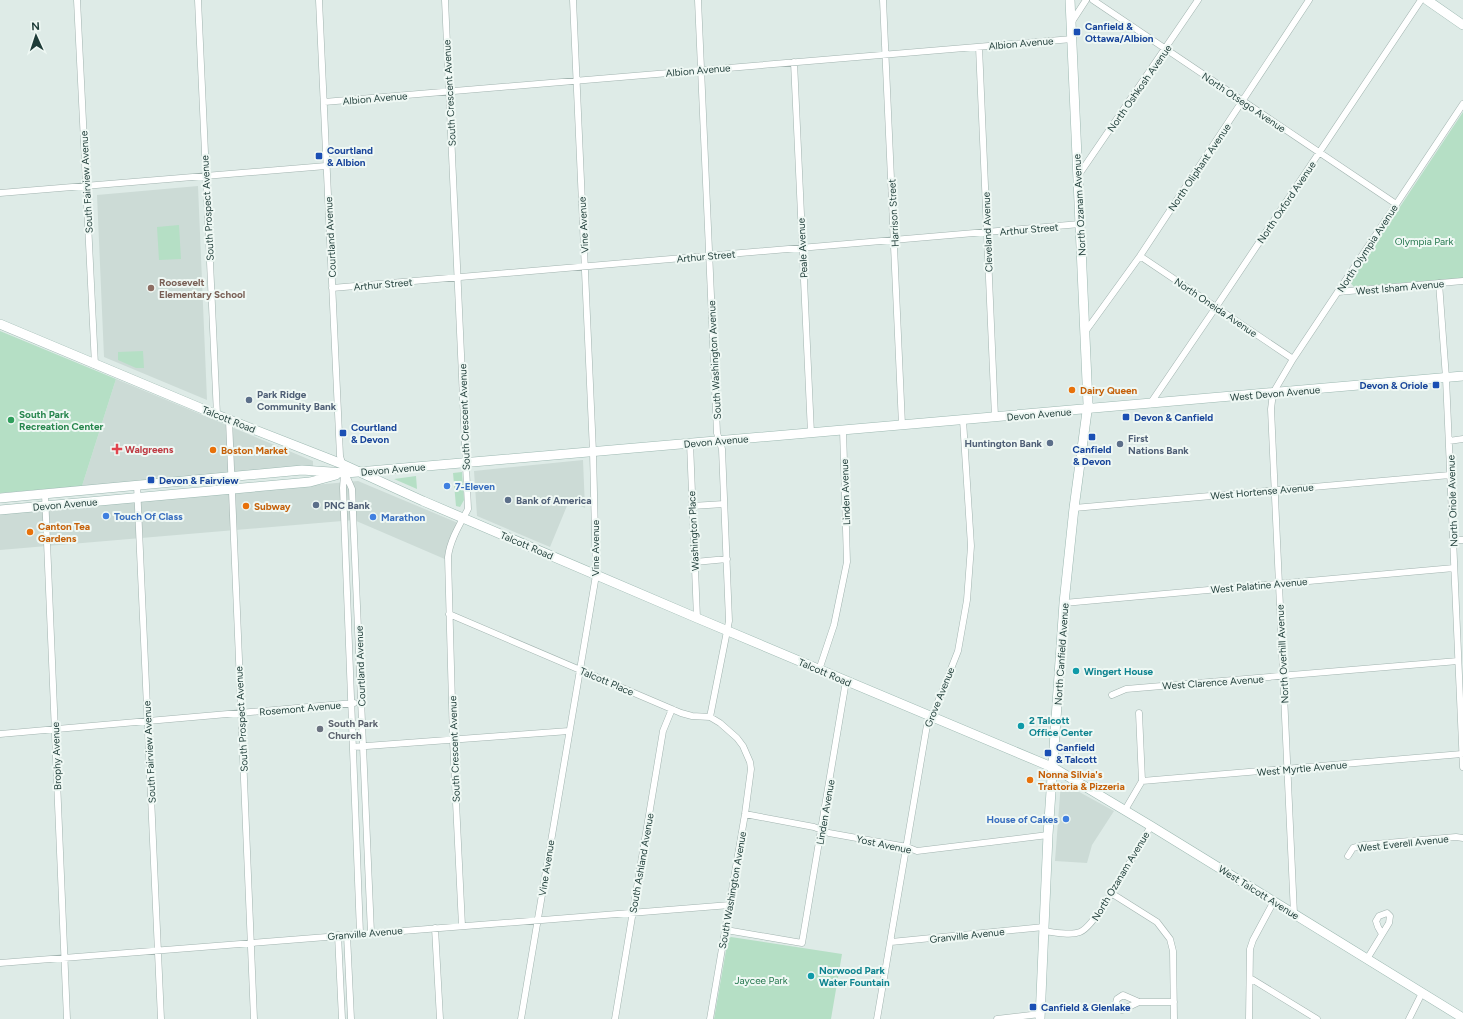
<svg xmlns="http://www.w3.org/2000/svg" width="1463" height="1019" font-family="Figtree,sans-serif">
<rect width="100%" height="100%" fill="#deebe7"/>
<!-- built -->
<path fill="#ccdbd6" d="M198,186L207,400L104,357L97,195Z
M116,379L313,461V467L82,486Z
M583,460L585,508L569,501L550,547L477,516L474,471Z
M358,481L458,523L447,560L354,520L0,550V514Z
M1061,782L1114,811L1092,845L1087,863L1055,861Z"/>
<!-- green -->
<path fill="#b5dfc5" d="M1463,112V278L1354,287L1350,282Z
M179,225L181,259L159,260L157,227Z
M0,331L116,379L82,486L0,493Z
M143,351L144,368H136L118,360V352Z
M462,472L464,500L460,507L456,506L453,473Z
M416,476L417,489L394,479Z
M731,937L842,954L831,1019H714L728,939Z"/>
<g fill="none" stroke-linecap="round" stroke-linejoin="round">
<defs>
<path id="street" d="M77,0L95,365
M198,0L217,415
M319,0L340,456L345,473L352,489L371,933
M445,0L468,509C460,524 450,540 448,557L453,740L462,926
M698,0L717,433L722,449L729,621L710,717
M883,0L902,425
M1093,0L1396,204
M1071,23L1086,0
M979,47L995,417
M794,62L811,433
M324,102L1072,39
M1078,176L1198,0
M0,193L326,166
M1140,256L1293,359
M1439,283L1446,378L1463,767
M332,288L1080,224
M1338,292L1463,281
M1085,332L1140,256L1309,0
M1150,404L1216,307L1421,0
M229,420L254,1019
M1449,441L1463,439
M690,443L697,618
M344,474L343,488L360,933
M137,485L161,1019
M45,494L67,1019
M692,506L724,504
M1074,508L1450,475
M1453,540H1463
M695,562L727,559
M1064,603L1454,568
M449,614L681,713L692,716L710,717L720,723L737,738L743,746L750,762L751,769L745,814L710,1019
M819,670L834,625L847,562L843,430
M1112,695L1126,689L1458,661
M0,734L354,703
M353,747L569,731
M1142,781L1462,754
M1125,810L1142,781L1139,713
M745,814L814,827L829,833L907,847L917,851L1048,835
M1348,856L1353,848L1364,845L1456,837L1463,838
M1111,893L1157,922L1170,939L1173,951L1174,1019
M1294,914L1271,409L1273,393L1293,359L1463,104
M435,928L440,1019
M726,930L802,943L846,681
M1043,931C1054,932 1070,936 1080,932C1097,926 1139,845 1151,826
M338,935L342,1019
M347,935L351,1019
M891,942L1044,927
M1367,959L1389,923L1390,916L1387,913L1379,916L1376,921L1378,927L1382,934
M0,963L730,905
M1250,978L1317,1019
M1139,1002L1122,1010C1117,1009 1115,1004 1117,999L1123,995L1139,1002H1174
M521,1019L596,575L593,452L573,0
M615,1019L663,731L672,709
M877,1019L927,725L932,717L958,651L967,600L971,546L963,420
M997,1019L1040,1014
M1249,1019L1250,949L1253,940L1274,901
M1409,1019L1422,993"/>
<path id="secondary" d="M1427,0L1463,25
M0,324L217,415L342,464L423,501L697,618L1054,768L1151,826L1463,1018
M0,498L302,470L345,473L358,472L1463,376
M0,510L310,482L336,475
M1040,1019L1048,835L1064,603L1074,508L1088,404L1070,0"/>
</defs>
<!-- street casing -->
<use href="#street" stroke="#a1b3af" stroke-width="7"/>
<!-- secondary casing -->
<use href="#secondary" stroke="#9cb8b1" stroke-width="10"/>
<!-- street -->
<use href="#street" stroke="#fff" stroke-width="6"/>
<!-- secondary -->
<use href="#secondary" stroke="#fff" stroke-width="9"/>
</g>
<!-- markers -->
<g fill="#1a4fb4" stroke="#eff8f4" stroke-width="1.5">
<rect x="1073" y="28" width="8" height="8" rx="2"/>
<rect x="315" y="152" width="8" height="8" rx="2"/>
<rect x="1432" y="381" width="8" height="8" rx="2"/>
<rect x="1122" y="413" width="8" height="8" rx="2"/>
<rect x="339" y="429" width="8" height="8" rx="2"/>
<rect x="1088" y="433" width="8" height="8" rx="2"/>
<rect x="147" y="476" width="8" height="8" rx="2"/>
<rect x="1044" y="749" width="8" height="8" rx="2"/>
<rect x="1029" y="1003" width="8" height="8" rx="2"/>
</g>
<circle fill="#8d6e63" stroke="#eff8f4" stroke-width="1.5" cx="151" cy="288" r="4"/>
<g fill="#e8710a" stroke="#eff8f4" stroke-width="1.5">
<circle cx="1072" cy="390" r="4"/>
<circle cx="213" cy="450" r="4"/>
<circle cx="246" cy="506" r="4"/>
<circle cx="30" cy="532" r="4"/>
<circle cx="1030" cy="780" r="4"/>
</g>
<g fill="#5c6f8a" stroke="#eff8f4" stroke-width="1.5">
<circle cx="249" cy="400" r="4"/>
<circle cx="1050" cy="443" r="4"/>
<circle cx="1120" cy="444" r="4"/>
<circle cx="508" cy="500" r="4"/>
<circle cx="316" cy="505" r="4"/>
</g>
<circle fill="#2e9e5b" stroke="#eff8f4" stroke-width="1.5" cx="11" cy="420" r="4"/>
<path fill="#e0444e" stroke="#eff8f4" stroke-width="1.5" d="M115 443h4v4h4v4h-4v4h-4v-4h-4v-4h4z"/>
<g fill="#3f7fe0" stroke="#eff8f4" stroke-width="1.5">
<circle cx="447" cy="486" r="4"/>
<circle cx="106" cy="516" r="4"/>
<circle cx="373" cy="517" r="4"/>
<circle cx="1066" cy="819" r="4"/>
</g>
<g fill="#0f9aa8" stroke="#eff8f4" stroke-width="1.5">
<circle cx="1076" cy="671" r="4"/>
<circle cx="1021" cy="726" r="4"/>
<circle cx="811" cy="976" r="4"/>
</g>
<circle fill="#6b7280" stroke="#eff8f4" stroke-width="1.5" cx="320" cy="729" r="4"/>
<g text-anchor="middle" stroke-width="4" stroke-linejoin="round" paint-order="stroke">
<!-- transit labels -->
<g font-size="10" font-weight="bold" fill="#164399" stroke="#eff8f4" text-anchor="start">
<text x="1085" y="30">Canfield &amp;<tspan x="1085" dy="12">Ottawa/Albion</tspan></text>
<text x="327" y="154">Courtland<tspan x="327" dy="12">&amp; Albion</tspan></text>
<text x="1428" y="389" text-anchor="end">Devon &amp; Oriole</text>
<text x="1134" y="421">Devon &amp; Canfield</text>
<text x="351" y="431">Courtland<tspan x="351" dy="12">&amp; Devon</tspan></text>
<text x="1092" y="453" text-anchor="middle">Canfield<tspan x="1092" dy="12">&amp; Devon</tspan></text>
<text x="159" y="484">Devon &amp; Fairview</text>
<text x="1056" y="751">Canfield<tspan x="1056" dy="12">&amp; Talcott</tspan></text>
<text x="1041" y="1011">Canfield &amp; Glenlake</text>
</g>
<!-- street labels -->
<g font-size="10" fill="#1e3c38" stroke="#eff8f4">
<text transform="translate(1021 43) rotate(-5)" y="4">Albion Avenue</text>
<text transform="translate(698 70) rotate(-5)" y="4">Albion Avenue</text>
<text transform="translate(1139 88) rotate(-55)" y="4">North Oshkosh Avenue</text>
<text transform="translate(449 93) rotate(-93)" y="4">South Crescent Avenue</text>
<text transform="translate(375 98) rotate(-5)" y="4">Albion Avenue</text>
<text transform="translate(1244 102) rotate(34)" y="4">North Otsego Avenue</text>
<text transform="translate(1199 167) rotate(-56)" y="4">North Oliphant Avenue</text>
<text transform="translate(86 182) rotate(-93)" y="4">South Fairview Avenue</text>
<text transform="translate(1286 202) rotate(-56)" y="4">North Oxford Avenue</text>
<text transform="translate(1079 205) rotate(-93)" y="4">North Ozanam Avenue</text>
<text transform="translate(207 208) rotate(-93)" y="4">South Prospect Avenue</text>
<text transform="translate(893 213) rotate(-93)" y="4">Harrison Street</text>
<text transform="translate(583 225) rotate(-93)" y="4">Vine Avenue</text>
<text transform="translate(1029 229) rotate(-5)" y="4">Arthur Street</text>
<text transform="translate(987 232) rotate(-92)" y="4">Cleveland Avenue</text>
<text transform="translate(330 237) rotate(-93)" y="4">Courtland Avenue</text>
<text transform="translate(802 248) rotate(-93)" y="4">Peale Avenue</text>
<text transform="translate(1367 248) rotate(-57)" y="4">North Olympia Avenue</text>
<text transform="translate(706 256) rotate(-5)" y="4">Arthur Street</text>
<text transform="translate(383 284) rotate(-5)" y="4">Arthur Street</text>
<text transform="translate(1400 287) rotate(-5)" y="4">West Isham Avenue</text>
<text transform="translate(1216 307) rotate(34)" y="4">North Oneida Avenue</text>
<text transform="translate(714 360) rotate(-93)" y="4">South Washington Avenue</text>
<text transform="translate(1275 393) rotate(-5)" y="4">West Devon Avenue</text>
<text transform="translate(1039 414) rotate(-5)" y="4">Devon Avenue</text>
<text transform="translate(464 417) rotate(-92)" y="4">South Crescent Avenue</text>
<text transform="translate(229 419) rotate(22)" y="4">Talcott Road</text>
<text transform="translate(716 441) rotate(-5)" y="4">Devon Avenue</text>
<text transform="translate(393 469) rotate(-5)" y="4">Devon Avenue</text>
<text transform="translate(1262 491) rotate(-5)" y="4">West Hortense Avenue</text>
<text transform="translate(845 492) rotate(-92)" y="4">Linden Avenue</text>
<text transform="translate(1452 501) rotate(-92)" y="4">North Oriole Avenue</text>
<text transform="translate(65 504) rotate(-5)" y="4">Devon Avenue</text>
<text transform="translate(693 531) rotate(-93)" y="4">Washington Place</text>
<text transform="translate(527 545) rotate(23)" y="4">Talcott Road</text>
<text transform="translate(595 548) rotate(-90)" y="4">Vine Avenue</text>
<text transform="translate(1259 585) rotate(-5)" y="4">West Palatine Avenue</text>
<text transform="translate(1061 654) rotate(-86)" y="4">North Canfield Avenue</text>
<text transform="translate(1282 654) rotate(-93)" y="4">North Overhill Avenue</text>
<text transform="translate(360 666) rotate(-92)" y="4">Courtland Avenue</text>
<text transform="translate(825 672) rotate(23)" y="4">Talcott Road</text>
<text transform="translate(607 681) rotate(23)" y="4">Talcott Place</text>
<text transform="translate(1213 682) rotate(-4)" y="4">West Clarence Avenue</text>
<text transform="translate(939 697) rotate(-68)" y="4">Grove Avenue</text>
<text transform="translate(300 708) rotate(-5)" y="4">Rosemont Avenue</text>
<text transform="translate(241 719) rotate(-93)" y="4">South Prospect Avenue</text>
<text transform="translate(454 749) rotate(-92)" y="4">South Crescent Avenue</text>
<text transform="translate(149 752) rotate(-93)" y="4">South Fairview Avenue</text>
<text transform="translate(56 756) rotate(-92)" y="4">Brophy Avenue</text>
<text transform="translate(1302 768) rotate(-5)" y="4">West Myrtle Avenue</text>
<text transform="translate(825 812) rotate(-80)" y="4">Linden Avenue</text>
<text transform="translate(1403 843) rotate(-6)" y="4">West Everell Avenue</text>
<text transform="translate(884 844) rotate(12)" y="4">Yost Avenue</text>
<text transform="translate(641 863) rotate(-80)" y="4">South Ashland Avenue</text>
<text transform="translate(546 868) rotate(-81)" y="4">Vine Avenue</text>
<text transform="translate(1120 876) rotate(-59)" y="4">North Ozanam Avenue</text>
<text transform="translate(732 890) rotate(-80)" y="4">South Washington Avenue</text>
<text transform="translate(1259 892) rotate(32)" y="4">West Talcott Avenue</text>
<text transform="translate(365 933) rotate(-5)" y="4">Granville Avenue</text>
<text transform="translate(967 935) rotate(-6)" y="4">Granville Avenue</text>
</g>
<!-- park labels -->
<g font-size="10" fill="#25774e" stroke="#eff8f4">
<text x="1424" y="245">Olympia Park</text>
<text x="761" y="984">Jaycee Park</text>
</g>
<!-- education labels -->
<g font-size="10" font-weight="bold" fill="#785e54" stroke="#eff8f4" text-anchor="start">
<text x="159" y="286">Roosevelt<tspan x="159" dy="12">Elementary School</tspan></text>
</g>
<!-- food labels -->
<g font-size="10" font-weight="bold" fill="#c56008" stroke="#eff8f4" text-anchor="start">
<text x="1080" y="394">Dairy Queen</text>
<text x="221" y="454">Boston Market</text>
<text x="254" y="510">Subway</text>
<text x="38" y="530">Canton Tea<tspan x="38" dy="12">Gardens</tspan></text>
<text x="1038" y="778">Nonna Silvia's<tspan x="1038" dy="12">Trattoria &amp; Pizzeria</tspan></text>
</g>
<!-- service labels -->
<g font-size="10" font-weight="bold" fill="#4e5e75" stroke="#eff8f4" text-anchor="start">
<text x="257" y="398">Park Ridge<tspan x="257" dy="12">Community Bank</tspan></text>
<text x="1128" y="442">First<tspan x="1128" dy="12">Nations Bank</tspan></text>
<text x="1042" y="447" text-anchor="end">Huntington Bank</text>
<text x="516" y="504">Bank of America</text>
<text x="324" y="509">PNC Bank</text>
</g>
<!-- leisure labels -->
<g font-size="10" font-weight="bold" fill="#27864d" stroke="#eff8f4" text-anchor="start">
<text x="19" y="418">South Park<tspan x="19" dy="12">Recreation Center</tspan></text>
</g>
<!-- health labels -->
<g font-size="10" font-weight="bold" fill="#be3a42" stroke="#eff8f4" text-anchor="start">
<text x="125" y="453">Walgreens</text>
</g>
<!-- shop labels -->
<g font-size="10" font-weight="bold" fill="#366cbe" stroke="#eff8f4" text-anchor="start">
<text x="455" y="490">7-Eleven</text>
<text x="114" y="520">Touch Of Class</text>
<text x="381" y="521">Marathon</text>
<text x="1058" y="823" text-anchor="end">House of Cakes</text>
</g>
<!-- culture labels -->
<g font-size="10" font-weight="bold" fill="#0d838f" stroke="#eff8f4" text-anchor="start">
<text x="1084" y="675">Wingert House</text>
<text x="1029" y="724">2 Talcott<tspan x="1029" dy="12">Office Center</tspan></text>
<text x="819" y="974">Norwood Park<tspan x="819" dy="12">Water Fountain</tspan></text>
</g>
<!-- worship labels -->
<g font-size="10" font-weight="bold" fill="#5b616d" stroke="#eff8f4" text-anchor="start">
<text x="328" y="727">South Park<tspan x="328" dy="12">Church</tspan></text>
</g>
</g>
<!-- north arrow -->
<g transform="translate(36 36) rotate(357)" stroke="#eff8f4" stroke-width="3" paint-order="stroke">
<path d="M0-3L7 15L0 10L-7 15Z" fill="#1e3c38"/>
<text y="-6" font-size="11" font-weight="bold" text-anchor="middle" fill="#1e3c38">N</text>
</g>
</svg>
